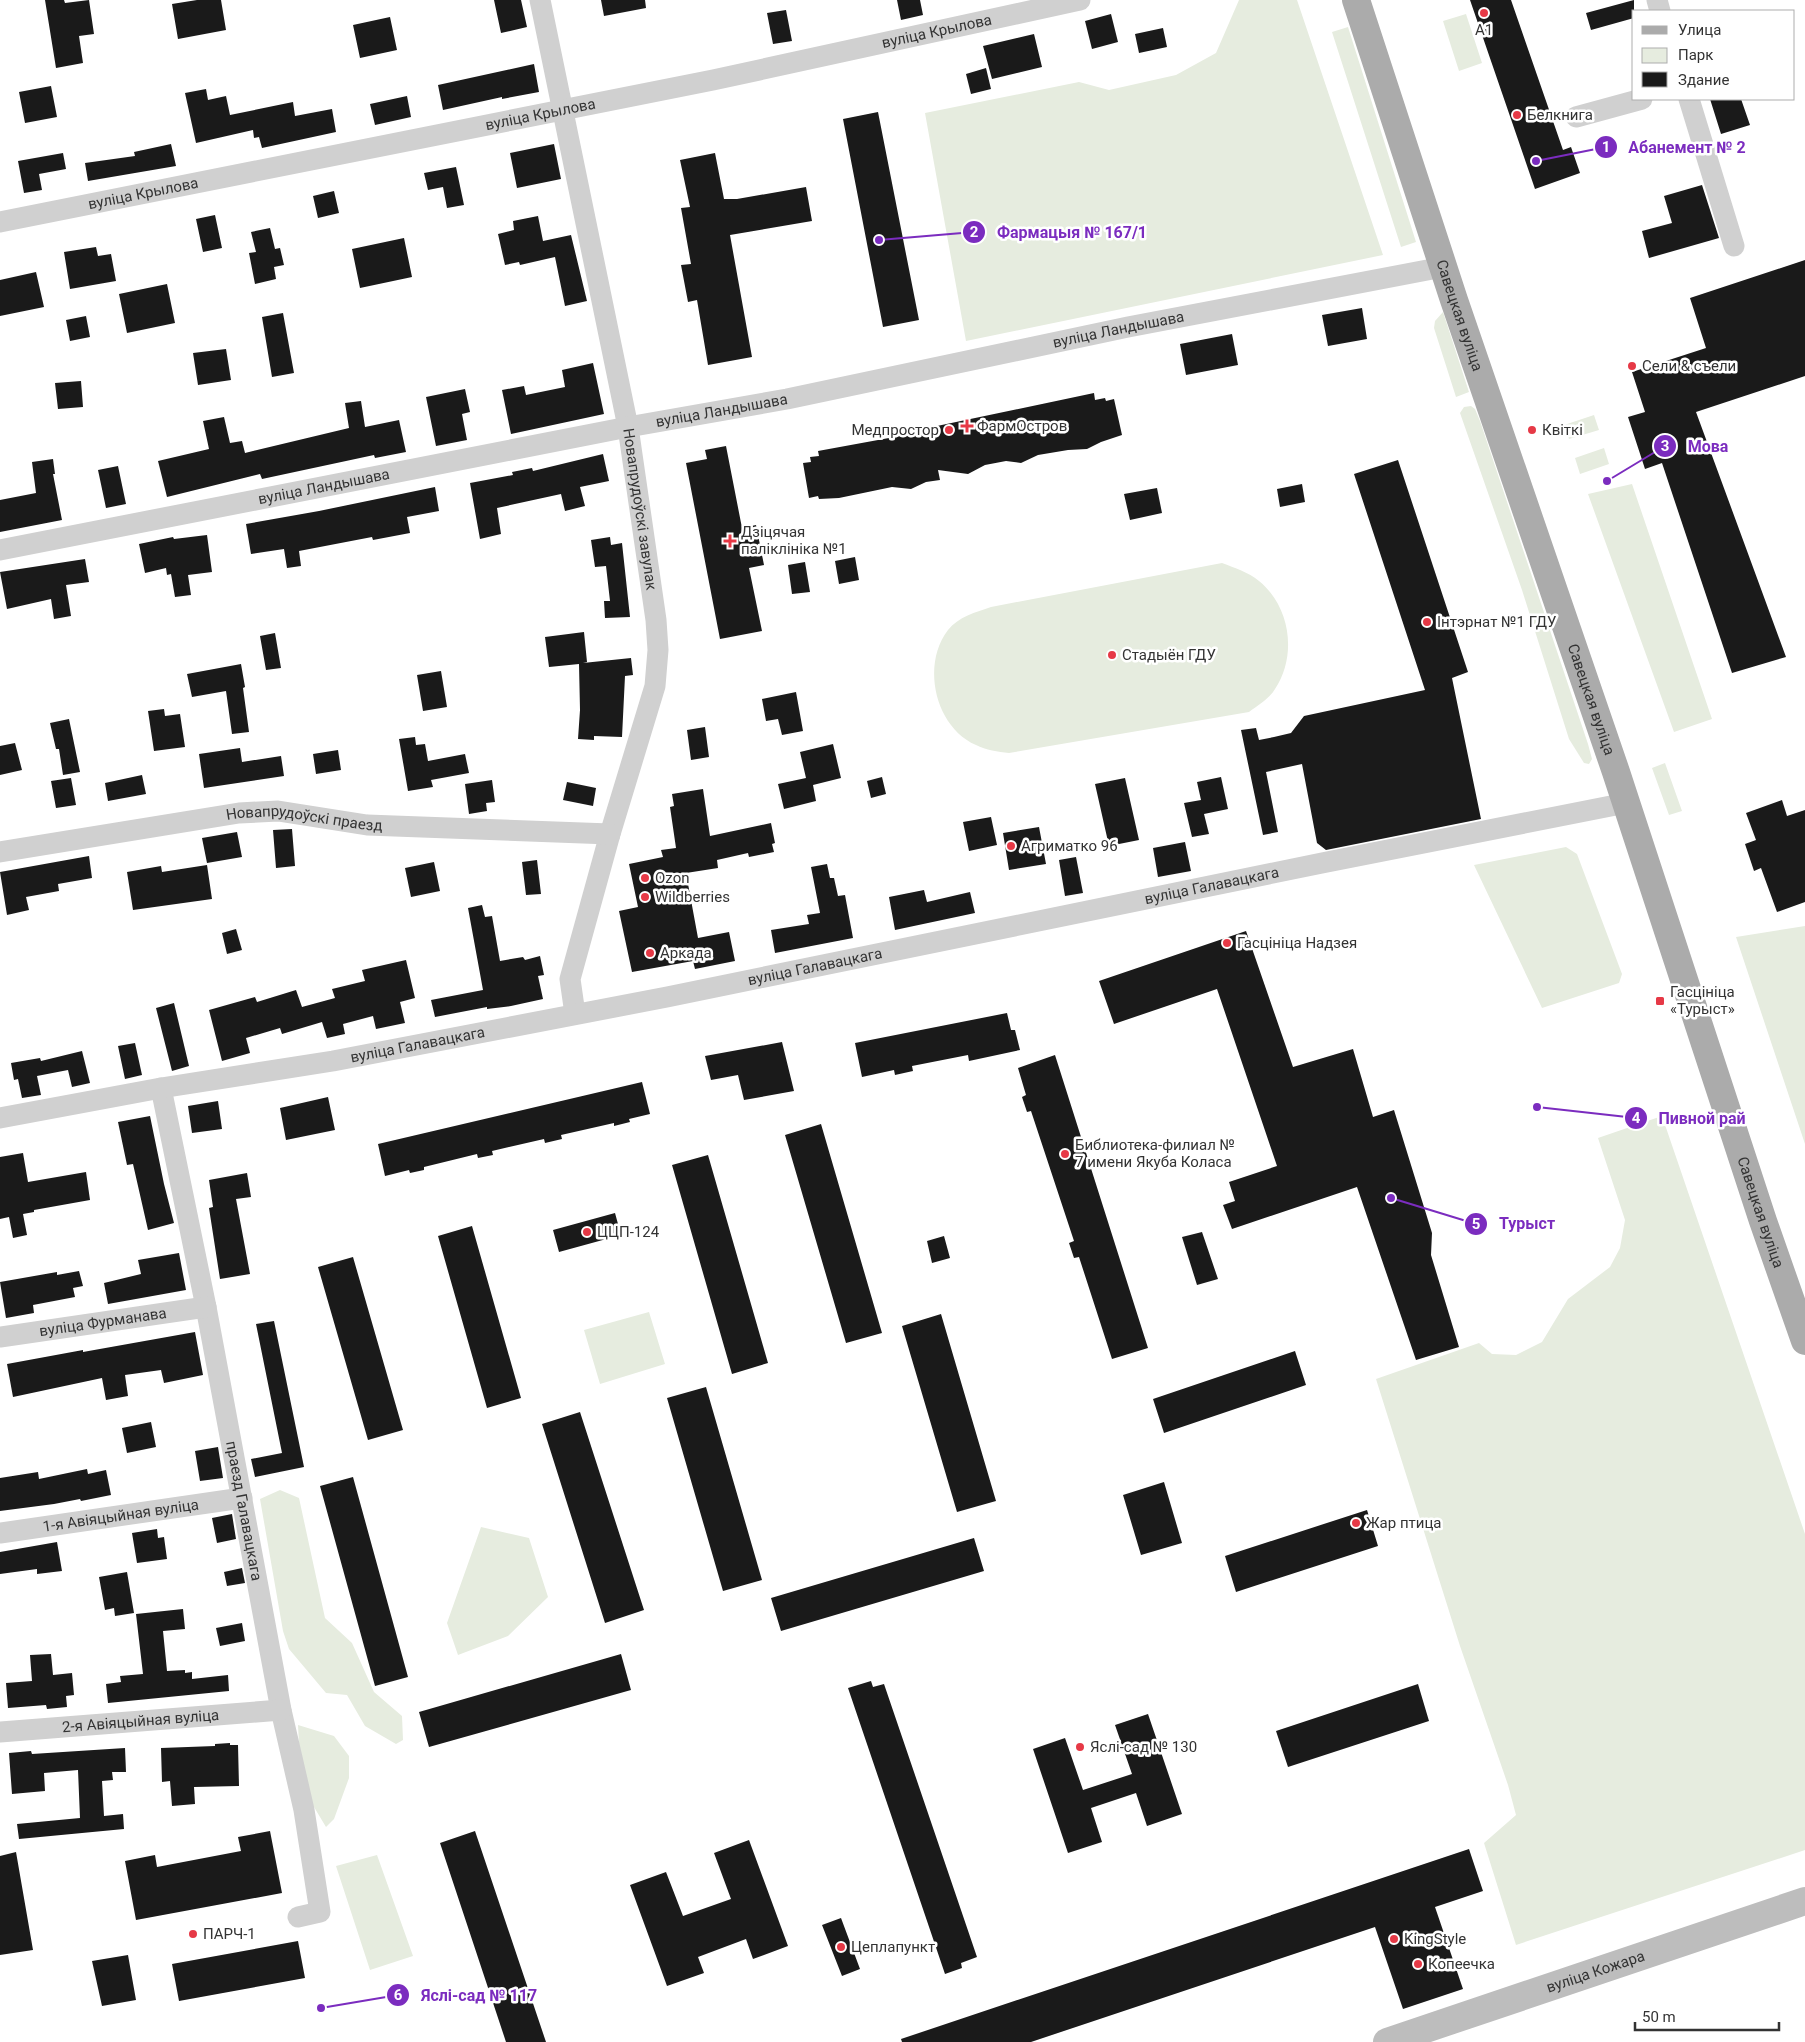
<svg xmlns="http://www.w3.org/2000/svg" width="1805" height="2042" font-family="Roboto,sans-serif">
<rect width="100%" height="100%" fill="#fff"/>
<!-- green -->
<path fill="#e6ecdf" d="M1239,0H1297L1383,255L966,341L925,113L1079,82L1109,90L1176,75L1216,53Z
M1466,14L1482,63L1459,71L1443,21Z
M1348,27L1416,242L1401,247L1332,32Z
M1443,312L1469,392L1456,397L1434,328L1435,321Z
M1471,406L1475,409L1480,421L1588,744L1592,759L1589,764L1584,763L1569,739L1522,590L1460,413L1464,407Z
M1594,415L1599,430L1569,439L1564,425Z
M1604,448L1609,464L1580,474L1575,458Z
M1632,484L1712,719L1674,732L1588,494Z
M1222,563C1235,568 1248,572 1259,581C1291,607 1297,656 1275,689C1269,699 1258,705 1249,712L1009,753C998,752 986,750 976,745C935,727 921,665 948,630C958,617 976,612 991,607Z
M1665,763L1682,811L1669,815L1652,768Z
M1566,847L1577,854L1622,974L1619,983L1542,1008L1474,865Z
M1805,926V1144L1736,937Z
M1662,1116L1805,1534V1850L1516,1945L1484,1843L1516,1815L1508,1785L1460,1646L1376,1379L1479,1343L1492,1354L1516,1355L1542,1342L1568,1299L1610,1267L1620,1248L1625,1220L1598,1138Z
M649,1312L665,1364L600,1384L584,1330Z
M280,1490L299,1498L325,1618L352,1643L374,1692L402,1716L403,1740L396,1744L365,1726L347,1695L326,1693L289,1649L283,1631L260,1499Z
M481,1527L529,1538L548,1597L508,1636L458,1655L447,1623Z
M298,1725L334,1736L349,1756V1778L334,1819L326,1827L311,1802L299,1744Z
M377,1855L413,1956L370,1970L336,1866Z"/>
<!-- building -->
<path fill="#1a1a1a" d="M45,0H64L65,3L89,0L94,34L79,36L83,63L56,68Z
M197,0H221L226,30L178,39L172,4Z
M494,0H521L527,27L501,33Z
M601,0H645L646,8L604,16Z
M897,0H920L923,15L901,20Z
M1470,0H1511L1563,150L1571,147L1580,173L1535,189Z
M1634,0V18L1591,30L1586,13Z
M786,10L792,41L773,44L767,13Z
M1111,14L1118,42L1092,49L1085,21Z
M390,17L397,50L360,58L353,25Z
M1163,28L1167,47L1139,53L1135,34Z
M1034,34L1042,67L992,79L983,46Z
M534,64L539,92L502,99V97L443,110L438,85Z
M986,68L991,89L971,94L966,74Z
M51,86L57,117L25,123L19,92Z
M206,89L208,100L226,96L230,115L293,102L295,116L332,109L336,132L262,148L259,137L254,138L253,130L196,143L185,93Z
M407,96L411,117L375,125L370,104Z
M1710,99H1741L1750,125L1721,134Z
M878,112L919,320L883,327L843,119Z
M171,144L176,166L88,181L85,163L135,156L134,152Z
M554,144L561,179L517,188L510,153Z
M63,153L66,169L39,174L42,190L24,193L18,161Z
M715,153L724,199H737L806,187L812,221L730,235L752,357L708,365L697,300L688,302L681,265L691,264L681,208L690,207L680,160Z
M456,167L464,205L447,208L443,187L428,190L424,173Z
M1702,185L1719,238L1649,258L1642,231L1672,223L1664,196Z
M334,191L339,213L318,218L313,196Z
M215,215L222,248L203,252L196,219Z
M538,216L543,241L571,235L587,301L565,306L555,257L520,265L519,262L505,265L498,234L514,230L513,221Z
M270,228L275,249L280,248L284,265L274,267L276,279L255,284L249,253L256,252L251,232Z
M404,238L412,277L360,288L352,249Z
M96,247L98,256L111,254L116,281L70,289L64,252Z
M1805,260V376L1696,412L1786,657L1732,673L1662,463L1645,469L1628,417L1645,412L1632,372L1706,348L1690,298Z
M36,272L44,307L0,316V280Z
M167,284L175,323L127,333L119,294Z
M1362,308L1367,339L1328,346L1322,315Z
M283,313L294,373L272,377L262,317Z
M86,316L90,337L70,341L66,320Z
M1232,334L1238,365L1186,375L1180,344Z
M226,349L231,380L198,385L193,353Z
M593,363L604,414L511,434L502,390L524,386L526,395L565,387L562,370Z
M81,381L83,407L58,409L55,383Z
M465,389L470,412L462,414L467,440L436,446L426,397Z
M1094,393L1095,400L1105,398L1106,401L1114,399L1122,435L1101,442L1087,449L1068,450L1038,455L1021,463L1006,461L985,465L968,474L938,470L940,480L926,482L911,489L892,487L839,498L819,499L818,496L809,498L803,463L811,462L810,457L819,456L818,451L938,429L937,426Z
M361,401L365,427L399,420L406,452L375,458L374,455L262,479L260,474L167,497L158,461L209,449L203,421L224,417L230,443L242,441L245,453L349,428L345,403Z
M726,446L742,528L756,525L764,565L749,568L762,631L720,639L686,463L707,459L705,450Z
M603,454L609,481L580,487L585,506L565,511L561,494L497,508L501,534L480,539L470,483L513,475L512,472L532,468L533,471Z
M53,459L55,474H53L62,520L0,532V500L36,493L32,462Z
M1398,460L1468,672L1452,678L1481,819L1326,850L1317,843L1302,764L1266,772L1278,832L1263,835L1241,730L1256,728L1259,740L1274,737L1291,733L1304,716L1425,690L1354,474Z
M118,466L126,504L106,508L98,470Z
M1302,484L1305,502L1280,507L1277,489Z
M435,487L439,511L407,517L410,533L373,540L372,537L299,551L301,566L287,568L284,549L251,554L246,524L319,511Z
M1157,488L1162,513L1130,520L1124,494Z
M207,535L212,572L188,575L191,595L175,597L171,574L167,575L166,568L145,573L139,544L173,537L174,539Z
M610,537L611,545L622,543L630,617L605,618L604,601H610L606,566L595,567L591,540Z
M855,557L859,580L839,584L835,561Z
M85,559L89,582L66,585L71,616L54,619L51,599L7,609L0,572Z
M805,562L810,592L792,594L788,565Z
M584,632L587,662L583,663L631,658L633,675L625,676L622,737L594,736V740L578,739L580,710L579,664L549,667L545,637Z
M275,633L281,668L266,670L260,636Z
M241,664L245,687L243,688L249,732L232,734L226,691L192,697L187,674Z
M441,671L447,707L423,711L417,675Z
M796,692L803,731L782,735L778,719L766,721L762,699Z
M164,709L165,716L180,714L185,747L154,751L148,711Z
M69,719L80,772L63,775L59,749H56L50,723Z
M705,727L709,757L691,760L687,730Z
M415,737L416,745L425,744L428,761L465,754L469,773L431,780L433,787L408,791L399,739Z
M15,743L22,770L0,775V746Z
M833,744L841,778L813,785L816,801L784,809L778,784L806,778L800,752Z
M240,748L242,762L281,756L284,776L204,788L199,754Z
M338,750L341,770L316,774L313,754Z
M142,775L146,794L108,801L105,783Z
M882,777L886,794L871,798L867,781Z
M1221,777L1228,809L1204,814L1209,834L1192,837L1184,803L1201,800L1197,782Z
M71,778L76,805L56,808L51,781Z
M1125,778L1139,840L1109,846L1095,784Z
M492,780L495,802L486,803L487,811L469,814L465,784Z
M567,782L596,788L593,806L563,800Z
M703,789L710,836L771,823L775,843L772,844L774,852L749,857L748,853L717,860L718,868L686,873L698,938L729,932L735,961L695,969L693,961L632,972L619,911L638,907L629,864L663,857L661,850L676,848L670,807L674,806L672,794Z
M1782,800L1787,816L1805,810V902L1777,912L1761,868L1754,871L1745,844L1756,840L1746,813Z
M991,817L997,845L969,851L963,822Z
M1039,827L1046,864L1009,870L1003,833Z
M292,829L295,866L276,868L273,830Z
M237,832L242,857L207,863L202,838Z
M1185,842L1191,871L1158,877L1153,848Z
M89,856L92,878L58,884L59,891L26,897L29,910L7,915L0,872Z
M1076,857L1083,893L1065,896L1059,860Z
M537,860L541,894L526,895L522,862Z
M434,862L440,891L411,897L405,868Z
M827,864L830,878H834L838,896L845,895L853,938L775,953L771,930L809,924L807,915L820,913L811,867Z
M207,865L212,899L133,910L127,872L161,866L162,872Z
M924,890L927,902L970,892L975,913L895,930L889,897Z
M482,905L485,917L492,916L500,961L523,957L525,960L540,956L544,975L538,976L543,999L511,1006L487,1009V1007L435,1017L431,1000L483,990L468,908Z
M236,929L242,950L227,954L222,933Z
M1246,931L1293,1067L1353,1049L1373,1117L1394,1110L1432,1233L1431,1255L1459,1347L1416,1360L1357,1187L1232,1229L1223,1205L1235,1201L1229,1182L1277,1166L1217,989L1114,1024L1099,981Z
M406,960L415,998L400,1002L405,1023L376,1029L373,1016L343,1024L345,1034L327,1038L322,1022L282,1034L280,1028L246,1038L250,1053L222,1061L209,1010L255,997L257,1002L296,990L302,1007L335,998L332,989L365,981L362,970Z
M174,1003L189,1066L172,1071L156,1008Z
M1007,1013L1011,1030H1015L1020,1050L969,1061L968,1055L912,1066L913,1071L895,1075L894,1070L862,1077L855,1043Z
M782,1042L794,1091L744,1100L738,1075L711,1080L705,1056Z
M135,1043L142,1075L125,1079L118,1046Z
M82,1051L90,1083L72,1087L68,1070L37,1076L41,1095L22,1098L18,1079L14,1080L11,1063L40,1058L41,1061Z
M1055,1055L1148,1348L1112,1359L1079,1257L1074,1258L1069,1243L1074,1241L1031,1111L1027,1112L1022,1097L1026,1095L1018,1068Z
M642,1082L650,1114L629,1119L630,1122L614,1126V1123L561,1135L562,1139L545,1143L544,1139L492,1151L493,1155L478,1158L477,1154L424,1167V1170L410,1173L409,1170L385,1176L378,1144Z
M328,1097L335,1130L286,1140L280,1108Z
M218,1101L222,1129L192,1133L188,1106Z
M150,1116L164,1184L174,1223L148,1230L133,1164L127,1165L118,1122Z
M821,1124L882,1333L846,1343L785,1135Z
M23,1153L28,1182L86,1172L90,1200L34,1210V1212L23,1214L27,1235L13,1238L9,1217L0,1219V1157Z
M708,1155L768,1363L732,1374L672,1165Z
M247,1173L251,1197L236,1199L250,1274L220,1279L209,1208L213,1207L209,1180Z
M615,1213L621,1235L559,1252L553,1230Z
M472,1226L521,1398L487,1408L438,1236Z
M1202,1232L1218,1279L1197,1285L1182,1237Z
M944,1236L950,1258L932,1263L927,1241Z
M179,1253L186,1290L108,1304L104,1283L141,1274L138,1260Z
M353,1257L403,1430L368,1440L318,1267Z
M79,1271L83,1286L73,1288L75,1297L33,1305L34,1313L6,1318L0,1282L57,1272V1275Z
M941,1314L996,1501L957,1512L902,1326Z
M274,1321L304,1467L255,1477L251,1459L282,1453L256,1324Z
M195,1332L203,1375L164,1383L161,1370L125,1375L128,1396L106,1400L102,1378L13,1397L7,1364L83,1350V1352Z
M1295,1351L1306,1385L1164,1433L1153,1399Z
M706,1387L762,1580L723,1591L667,1398Z
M580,1412L644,1610L605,1623L542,1424Z
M151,1422L156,1447L127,1453L122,1428Z
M218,1447L223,1478L200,1481L195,1451Z
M87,1469L88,1474L106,1470L111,1495L81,1501L80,1499L54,1504L0,1511V1478L38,1472L39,1479Z
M353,1477L408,1677L375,1686L320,1486Z
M1164,1482L1182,1543L1141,1555L1123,1495Z
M1367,1510L1378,1546L1236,1592L1225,1556Z
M232,1514L236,1539L217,1543L212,1518Z
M157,1529L158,1538L164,1537L167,1559L137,1563L132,1533Z
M974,1538L984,1571L781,1631L771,1598Z
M57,1542L62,1571L37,1574V1569L0,1574V1552Z
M242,1568L245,1583L227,1586L224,1572Z
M127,1572L134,1613L115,1616L114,1608L105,1610L99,1577Z
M183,1609L185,1629L163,1631L167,1671L185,1670V1673L192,1672V1679L228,1675L229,1691L108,1703L106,1684L121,1682L120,1676L143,1674L136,1614Z
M242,1623L245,1641L220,1646L216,1628Z
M51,1654L53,1675L72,1673L74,1695L66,1696L67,1707L47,1709L46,1705L8,1708L6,1683L32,1681L30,1655Z
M621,1654L631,1690L429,1747L419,1712Z
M871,1681L873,1687L884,1684L977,1957L961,1963L962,1968L945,1974L848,1688Z
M1418,1684L1429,1721L1288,1767L1276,1731Z
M1148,1714L1182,1814L1147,1826L1136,1793L1091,1808L1102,1842L1068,1853L1033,1749L1065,1738L1083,1790L1132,1774L1115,1725Z
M230,1743V1745H238L239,1786L194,1787L195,1804L172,1806L170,1781L162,1782L161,1748L215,1746V1744Z
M125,1748L126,1772H112L113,1780L102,1781L104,1816L123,1814L124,1829L19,1839L17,1824L80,1818L78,1770L44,1773L45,1791L12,1794L9,1753L31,1751L32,1754Z
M270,1831L282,1893L136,1920L125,1861L155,1855L157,1867L241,1851L238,1837Z
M475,1831L546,2042H506L440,1843Z
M749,1840L788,1946L753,1959L746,1939L698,1957L704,1973L667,1986L630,1885L666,1872L683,1916L731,1899L714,1853Z
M1469,1849L1483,1891L1435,1907L1463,1989L1403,2009L1375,1927L1031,2042H902L901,2039Z
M16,1852L33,1950L0,1955V1856Z
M841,1918L860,1969L842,1976L822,1925Z
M298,1941L305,1978L179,2001L172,1964Z
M128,1955L136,2000L102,2006L92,1961Z"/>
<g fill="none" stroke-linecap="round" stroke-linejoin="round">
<!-- street -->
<g stroke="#d0d0d0" stroke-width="21">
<path id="s1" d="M540,0L628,427L656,620L658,650L655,686L610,834L570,979L575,1014"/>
<path d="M1657,0L1660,11"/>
<path d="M1689,99L1734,246"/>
<path d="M1576,117L1642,99"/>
<path id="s2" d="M0,222L713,80L1080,0"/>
<path id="s3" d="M0,550L628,427L787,399L1128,327L1443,267"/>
<path id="s4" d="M0,852L239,813L278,811L367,825L610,834"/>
<path id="s5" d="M161,1088L206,1307L281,1710L304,1810L320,1912L298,1917"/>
<path id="s6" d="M0,1118L161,1088L333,1061L667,997L1322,863L1626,803"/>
<path id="s7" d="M0,1337L206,1307"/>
<path id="s8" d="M0,1533L242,1498"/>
<path id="s9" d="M0,1732L281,1710"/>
</g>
<!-- secondary -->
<path stroke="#bdbdbd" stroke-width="28" id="s10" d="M1387,2042L1805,1901"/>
<!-- primary -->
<path stroke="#ababab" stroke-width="28" id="s11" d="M1356,0L1454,300L1616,772L1763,1221L1805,1341"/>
</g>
<!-- markers -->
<g fill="#e63946" stroke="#fff" stroke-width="2">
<circle cx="1484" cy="13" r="5"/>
<circle cx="1517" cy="115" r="5"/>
<circle cx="1632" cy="366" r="5"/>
<path d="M964.5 418.5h5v5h5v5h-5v5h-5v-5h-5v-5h5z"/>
<circle cx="949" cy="430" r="5"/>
<circle cx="1532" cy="430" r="5"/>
<path d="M727.5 533.5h5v5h5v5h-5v5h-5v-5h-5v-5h5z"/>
<circle cx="1427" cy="622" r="5"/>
<circle cx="1112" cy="655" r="5"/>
<circle cx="1011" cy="846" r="5"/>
<circle cx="645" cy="878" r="5"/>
<circle cx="645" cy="897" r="5"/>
<circle cx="1227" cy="943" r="5"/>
<circle cx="650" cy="953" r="5"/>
<rect x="1655" y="996" width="10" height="10" rx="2.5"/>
<circle cx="1065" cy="1154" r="5"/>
<circle cx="587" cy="1232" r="5"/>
<circle cx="1356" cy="1523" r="5"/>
<circle cx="1080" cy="1747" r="5"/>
<circle cx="193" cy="1934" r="5"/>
<circle cx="1394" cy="1939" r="5"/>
<circle cx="841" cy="1947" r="5"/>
<circle cx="1418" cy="1964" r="5"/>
</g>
<g text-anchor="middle" stroke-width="5" stroke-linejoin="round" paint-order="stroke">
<!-- poi labels -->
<g font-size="15" fill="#333" stroke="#fff" text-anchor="start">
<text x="1484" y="35" text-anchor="middle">A1</text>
<text x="1527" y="120">Белкнига</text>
<text x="1642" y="371">Сели &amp; съели</text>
<text x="977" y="431">ФармОстров</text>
<text x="939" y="435" text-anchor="end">Медпростор</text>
<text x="1542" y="435">Квіткі</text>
<text x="741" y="537">Дзіцячая<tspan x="741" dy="17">паліклініка №1</tspan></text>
<text x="1437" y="627">Інтэрнат №1 ГДУ</text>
<text x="1122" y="660">Стадыён ГДУ</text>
<text x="1021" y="851">Агриматко 96</text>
<text x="655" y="883">Ozon</text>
<text x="655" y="902">Wildberries</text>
<text x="1237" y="948">Гасцініца Надзея</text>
<text x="660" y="958">Аркада</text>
<text x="1670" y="997">Гасцініца<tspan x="1670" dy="17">«Турыст»</tspan></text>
<text x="1075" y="1150">Библиотека-филиал №<tspan x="1075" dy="17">7 имени Якуба Коласа</tspan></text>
<text x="597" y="1237">ЦЦП-124</text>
<text x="1366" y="1528">Жар птица</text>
<text x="1090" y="1752">Яслі-сад № 130</text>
<text x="203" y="1939">ПАРЧ-1</text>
<text x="1404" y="1944">KingStyle</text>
<text x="851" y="1952">Цеплапункт</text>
<text x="1428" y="1969">Копеечка</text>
</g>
<!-- street labels -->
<g font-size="15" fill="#333" stroke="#fff">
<text dy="5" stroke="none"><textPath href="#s2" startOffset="956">вуліца Крылова</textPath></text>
<text dy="5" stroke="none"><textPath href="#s2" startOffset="551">вуліца Крылова</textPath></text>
<text dy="5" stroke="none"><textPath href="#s2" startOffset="146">вуліца Крылова</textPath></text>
<text dy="5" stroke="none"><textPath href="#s11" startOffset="332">Савецкая вуліца</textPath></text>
<text dy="5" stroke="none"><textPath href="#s3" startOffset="1140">вуліца Ландышава</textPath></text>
<text dy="5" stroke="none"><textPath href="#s3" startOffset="735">вуліца Ландышава</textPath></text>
<text dy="5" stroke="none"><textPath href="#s3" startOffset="330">вуліца Ландышава</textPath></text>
<text dy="5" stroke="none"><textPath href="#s1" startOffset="519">Новапрудоўскі завулак</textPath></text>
<text dy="5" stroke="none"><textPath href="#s11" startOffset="738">Савецкая вуліца</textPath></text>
<text dy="5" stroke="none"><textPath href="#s4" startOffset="308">Новапрудоўскі праезд</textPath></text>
<text dy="5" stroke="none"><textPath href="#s6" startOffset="1234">вуліца Галавацкага</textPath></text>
<text dy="5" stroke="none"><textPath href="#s6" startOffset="829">вуліца Галавацкага</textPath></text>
<text dy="5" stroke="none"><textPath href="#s6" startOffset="424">вуліца Галавацкага</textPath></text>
<text dy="5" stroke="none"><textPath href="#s11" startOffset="1278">Савецкая вуліца</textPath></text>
<text dy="5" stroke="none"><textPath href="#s7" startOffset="104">вуліца Фурманава</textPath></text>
<text dy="5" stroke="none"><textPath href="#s5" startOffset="431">праезд Галавацкага</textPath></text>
<text dy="5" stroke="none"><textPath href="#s8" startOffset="122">1-я Авіяцыйная вуліца</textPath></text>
<text dy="5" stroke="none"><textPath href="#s9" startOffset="141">2-я Авіяцыйная вуліца</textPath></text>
<text dy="5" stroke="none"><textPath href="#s10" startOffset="220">вуліца Кожара</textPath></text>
</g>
</g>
<!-- callouts -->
<path fill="none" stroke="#7b2cbf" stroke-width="2" d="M1536 161L1606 147M879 240L974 232M1607 481L1665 446M1537 1107L1636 1118M1391 1198L1476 1224M321 2008L398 1995"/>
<g fill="#7b2cbf" stroke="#fff" stroke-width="2">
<circle cx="1536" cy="161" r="5"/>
<circle cx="879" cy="240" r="5"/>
<circle cx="1607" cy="481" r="5"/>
<circle cx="1537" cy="1107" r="5"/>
<circle cx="1391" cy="1198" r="5"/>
<circle cx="321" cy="2008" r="5"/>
<circle cx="1606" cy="147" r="12"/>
<circle cx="974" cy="232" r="12"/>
<circle cx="1665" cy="446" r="12"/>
<circle cx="1636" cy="1118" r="12"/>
<circle cx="1476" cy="1224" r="12"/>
<circle cx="398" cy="1995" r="12"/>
</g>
<g font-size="15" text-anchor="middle" font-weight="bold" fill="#fff">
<text x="1606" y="152">1</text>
<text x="974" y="237">2</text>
<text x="1665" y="451">3</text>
<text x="1636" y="1123">4</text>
<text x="1476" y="1229">5</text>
<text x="398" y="2000">6</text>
</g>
<g font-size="16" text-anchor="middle" font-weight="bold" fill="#7b2cbf" stroke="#fff" stroke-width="5" stroke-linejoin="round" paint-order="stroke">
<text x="1687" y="153">Абанемент № 2</text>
<text x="1072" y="238">Фармацыя № 167/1</text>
<text x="1708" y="452">Мова</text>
<text x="1702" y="1124">Пивной рай</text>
<text x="1527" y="1229">Турыст</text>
<text x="479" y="2001">Яслі-сад № 117</text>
</g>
<!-- legend -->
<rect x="1632" y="10" width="162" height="90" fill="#ffffff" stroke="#adadad"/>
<rect x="1642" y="26" width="25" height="8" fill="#ababab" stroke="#adadad"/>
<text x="1678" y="35" font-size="15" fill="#333333">Улица</text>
<rect x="1642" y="48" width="25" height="15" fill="#e6ecdf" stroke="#adadad"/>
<text x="1678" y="60" font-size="15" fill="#333333">Парк</text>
<rect x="1642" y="72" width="25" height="15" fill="#1a1a1a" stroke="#adadad"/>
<text x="1678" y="85" font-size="15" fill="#333333">Здание</text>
<!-- scale -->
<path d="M1635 2022v8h144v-8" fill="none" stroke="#333333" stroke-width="2.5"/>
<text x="1642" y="2022" font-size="15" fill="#333333" stroke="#ffffff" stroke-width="4" paint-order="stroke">50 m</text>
</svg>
